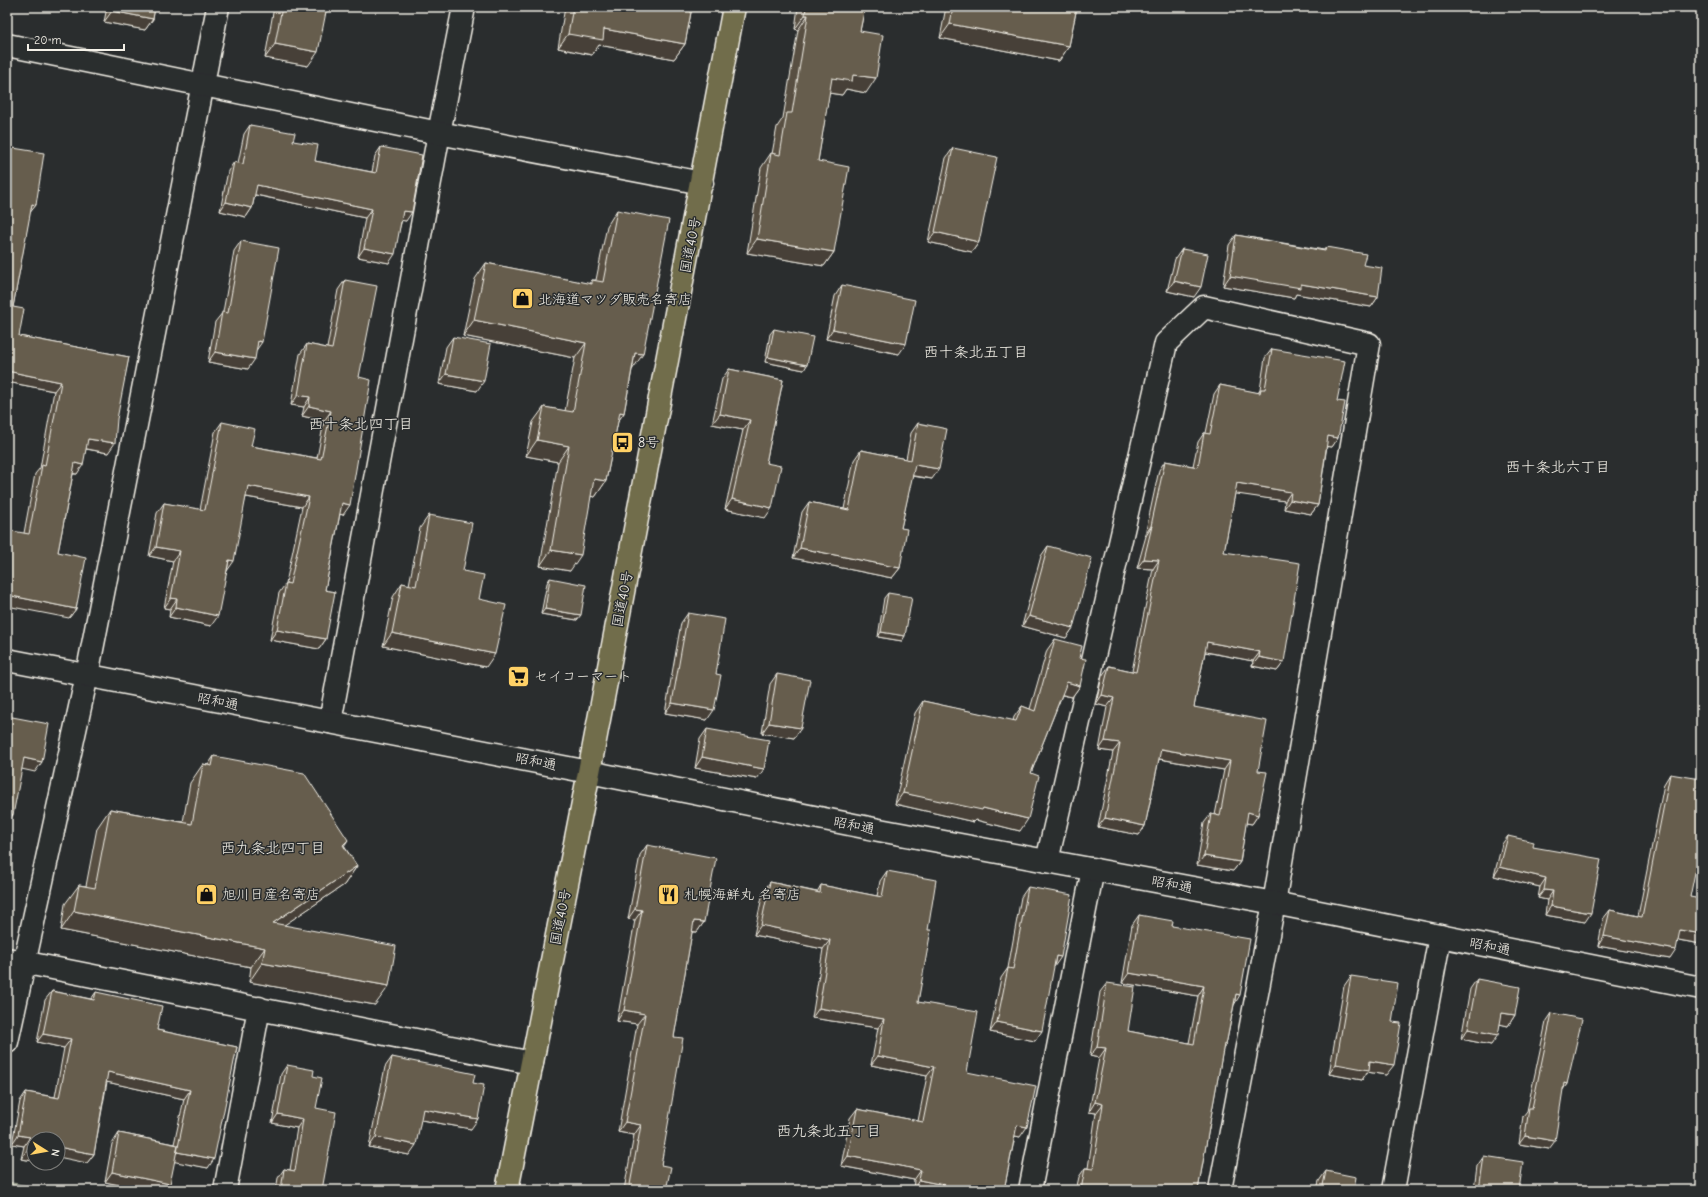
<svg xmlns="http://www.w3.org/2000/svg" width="1708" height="1197" font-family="'Comic Neue','Klee One',sans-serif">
<rect width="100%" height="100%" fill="#2a2d2e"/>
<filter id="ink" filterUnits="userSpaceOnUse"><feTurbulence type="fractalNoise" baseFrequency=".025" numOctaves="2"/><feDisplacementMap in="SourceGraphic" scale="8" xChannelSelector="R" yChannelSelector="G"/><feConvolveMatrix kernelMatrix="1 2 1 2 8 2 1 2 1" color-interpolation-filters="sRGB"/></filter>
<g filter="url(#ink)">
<!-- green -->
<path fill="#5c6951" stroke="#a8ad9c" d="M7,1182L49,1190H7Z"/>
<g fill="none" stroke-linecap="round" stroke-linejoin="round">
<defs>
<path id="minor" d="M330,722L439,133L464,7
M1047,861L1166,343L1204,307L1369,344L1274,903L1220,1190
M7,959L532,1063
M7,1042L87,675L218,7
M225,1190L259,1008
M1030,1190L1093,869
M1393,1190L1440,936"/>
<path id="tertiary" d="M7,45L439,133L702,183
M7,660L589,772L879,830L1274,903L1701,988"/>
<path id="trunk" d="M507,1190L589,772L734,7"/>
</defs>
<!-- minor casing -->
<use href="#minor" stroke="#f4f1e8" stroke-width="25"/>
<!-- tertiary casing -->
<use href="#tertiary" stroke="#f4f1e8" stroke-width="25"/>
<!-- trunk casing -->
<use href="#trunk" stroke="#f4f1e8" stroke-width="25"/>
<!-- minor -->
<use href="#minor" stroke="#2a2d2e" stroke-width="22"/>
<!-- tertiary -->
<use href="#tertiary" stroke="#2a2d2e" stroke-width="22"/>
<!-- trunk -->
<use href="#trunk" stroke="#716d4b" stroke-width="22"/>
</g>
<!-- wall -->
<path fill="#585043" stroke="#f4f1e8" d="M107,7H155L153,19L145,30L104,22Z
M274,7H327L308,66L265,58Z
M565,7H692L685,44L674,59L599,45L592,55L558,48Z
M798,7H865L860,31L866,93L846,89L842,95L829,93L818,161L834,252L824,266L747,253L761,168L771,153L772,154L777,127L783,118L798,30L795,29Z
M946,7H1077L1069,46L1059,61L940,38Z
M250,125L293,141L315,161L372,172L375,156L381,147L406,221L402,220L389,263L358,257L365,218L255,195L252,208L246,217L220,211L228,171L234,162L238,163L244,134Z
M7,147L36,205L30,212L13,307L19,336L129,357L108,453L86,449L77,474H73L58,552L76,609L69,618L24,533L35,474L40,468L54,391L7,382Z
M953,148L979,242L972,252L928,242L946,158Z
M617,210L632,370L624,413L618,421L606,481L595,497L591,496L570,571L540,566L558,462L526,456L533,422L544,407L565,411L575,358L463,336L475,279L486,263L590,284L592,280H596L607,226Z
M1236,235L1324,250L1326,247L1363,265L1378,297L1371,307L1296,294L1294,298L1223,286L1229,245Z
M241,241L256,349L248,369L208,362L215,322L223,312L234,251Z
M1182,249L1194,297L1167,291L1175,259Z
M345,280L343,515L340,514L325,590L326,639L319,649L270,640L279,593L286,583L302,507L246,497L227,571L211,626L169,617L170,609L164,608L173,561L149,556L157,513L164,503L200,510L215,432L222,422L251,446L317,458L324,421L302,416L304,407L291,405L300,354L307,344L327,348L338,290Z
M842,285L899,354L826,339L835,296Z
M774,329L804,370L765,362L770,334Z
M453,337L477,391L439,384L446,347Z
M1272,349L1337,401L1338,438L1332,447L1327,446L1318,505L1311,514L1284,509L1285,501L1235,493L1224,552L1284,662L1277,671L1252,666L1253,661L1205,652L1194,707L1258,771V815L1252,824L1246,823L1240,862L1233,871L1197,865L1204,823L1211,814L1215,815L1224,770L1159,759L1145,826L1139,835L1098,827L1113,752L1099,750L1107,707L1096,704L1102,676L1109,666L1132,671L1153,569L1137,568L1146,536L1145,535L1159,470L1165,461L1193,466L1198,442L1204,433H1206L1214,394L1220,385L1258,393L1260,390L1265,358Z
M729,369L783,380L766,463L765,518L725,509L743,430L712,424L722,379Z
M918,423L932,479L912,476L901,528L900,568L892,578L793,558L802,512L809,502L844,509L854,460L861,450L906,459L911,433Z
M429,515L463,571L479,599L486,667L383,646L393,597L402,583L409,585L420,528Z
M1048,546L1073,628L1066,638L1022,626L1041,556Z
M550,578L577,620L541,614L547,583Z
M888,593L902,641L878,637L884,598Z
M688,613L716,674L707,720L665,713L681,623Z
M1055,639L1079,658L1080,686L1072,697L1062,695L1031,773L1020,831L976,820L974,822L895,804L915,713L923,701L1013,721L1014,717L1022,706L1030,709L1047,650Z
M777,674L801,728L794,738L762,733L770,684Z
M707,729L757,779L695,768L700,739Z
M214,756L348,840L344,846L357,866L344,885L284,925L375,1005L249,982L251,967L61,930L65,904L79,885L86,886L97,828L110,809L183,822L190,783L203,764L208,765Z
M1670,774L1690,897L1701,944L1678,940L1670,959L1598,946L1603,919L1610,910L1638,916L1664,784Z
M1508,836L1533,847L1585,922L1545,915L1547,900L1538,898L1540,887L1494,876L1502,844Z
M647,845L704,922L697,932H692L674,1037L661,1165L666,1190H624L634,1135L618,1132L637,1024L617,1021L635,920L628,919L640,855Z
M887,871L928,930L918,1002L967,1072L1020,1137L1015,1136L1004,1190H913L914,1180L841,1166L850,1118L857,1109L918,1121L927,1076L871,1065L878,1028L812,1018L823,949L754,935L763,892L770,882L817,892L821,885L877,896L880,881Z
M1028,887L1035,1041L990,1032L1001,978L1008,968L1021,897Z
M1139,915L1172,926L1234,1005L1226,1045L1223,1049L1198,1190H1076L1079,1177L1085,1168H1088L1096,1113L1089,1112L1099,1058L1090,1056L1100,992L1107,983L1128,1031L1189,1043L1198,996L1122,983L1132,925Z
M1351,976L1392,1022L1386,1075L1367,1072L1362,1080L1329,1074L1344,986Z
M1477,979L1515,1015L1508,1026L1500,1024L1491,1045L1461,1039L1470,989Z
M52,991L91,999L96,992L157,1030L237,1047L208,1168L174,1161L165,1190H143L105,1182L112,1144L119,1133L174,1144L184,1099L107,1082L94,1154L87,1163L34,1139V1161L21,1159L24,1146L12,1144L20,1101L26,1092L55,1097L64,1048L37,1042L45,1000Z
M1552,1013L1567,1084L1562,1091L1549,1149L1519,1144L1523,1116L1527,1111L1546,1022Z
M392,1057L473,1083L471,1129L421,1120L409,1155L369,1147L385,1067Z
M287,1065L313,1076L322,1190H276L278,1178L284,1169L290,1170L297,1128L272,1123L281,1074Z
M1484,1156L1519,1190H1474L1477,1166Z
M1326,1171L1354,1190H1317L1319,1181Z"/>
<!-- shaded-wall -->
<path fill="#474137" stroke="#f4f1e8" d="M112,11L153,19L145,30L104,22Z
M805,15H808L798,30L795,29Z
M950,24L1069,46L1059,61L940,38Z
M604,29L685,44L674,59L599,45L592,55L558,48L568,34Z
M275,44L318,52L308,66L265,58Z
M853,75L876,78L866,93L846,89L842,95L822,92L832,78Z
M257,185L372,209L365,218L251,194Z
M226,202L252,208L246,217L220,211Z
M32,204L36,205L29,214Z
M403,211L412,212L406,221L397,220Z
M935,232L979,242L972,252L928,242Z
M757,239L834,252L824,266L747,253Z
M364,248L395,254L389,263L358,257Z
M1230,276L1301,284L1378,297L1371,307L1296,294L1294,298L1223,286Z
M1174,281L1201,287L1194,297L1167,291Z
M474,320L586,343L575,358L463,336Z
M833,329L906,344L899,354L826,339Z
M258,341L262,342L255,352Z
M215,352L255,359L248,369L208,362Z
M635,353L643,354L632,370Z
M768,357L807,365L804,370L765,362Z
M7,371L61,382L54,391L7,382Z
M446,374L484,381L477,391L439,384Z
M298,395L310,397L304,407L291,405Z
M309,406L331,411L324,421L302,416Z
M620,412L624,413L613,428Z
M720,414L750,420L743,430L712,424Z
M1328,436L1338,438L1332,447L1322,446Z
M88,439L115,443L108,453L82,448Z
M537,440L569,446L558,462L526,456Z
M75,463L83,465L77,474L68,473Z
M915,465L939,469L932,479L908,475Z
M594,479L606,481L595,497L583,495Z
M1237,483L1291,492L1285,501L1230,493Z
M248,486L309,497L302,507L241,496Z
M732,499L772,508L765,518L725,509Z
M1290,500L1318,505L1311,514L1284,509Z
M342,503L350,505L343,515L335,513Z
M1151,526H1152L1146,536L1145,535Z
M156,547L180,551L173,561L149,556Z
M800,548L900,568L892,578L793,558Z
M551,550L581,555L570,571L540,566Z
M1144,559L1159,560L1153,569L1137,568Z
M229,560L234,561L227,571Z
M7,595L76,609L69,618L7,606Z
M171,598L177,599L170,609L164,608Z
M176,607L218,616L211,626L169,617Z
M545,609L581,615L577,620L541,614Z
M1029,616L1073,628L1066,638L1022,626Z
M277,630L326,639L319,649L270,640Z
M881,632L905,636L902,641L878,637Z
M392,633L495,654L486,667L383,646Z
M1207,642L1260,652L1253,661L1201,651Z
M1259,657L1284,662L1277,671L1252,666Z
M1067,682L1080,686L1072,697L1059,694Z
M1102,695L1114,698L1107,707L1096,704Z
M672,703L714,710L707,720L665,713Z
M769,723L801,728L794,738L762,733Z
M1105,741L1120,743L1113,752L1099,750Z
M1161,749L1230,761L1224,770L1154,758Z
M702,757L764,769L757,779L695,768Z
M24,758L42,762L35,772L17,768Z
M903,793L983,808L1028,819L1020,831L976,820L974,822L895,804Z
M1248,812L1258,815L1252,824L1241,822Z
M7,813L13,815L7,823Z
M1105,818L1145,826L1139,835L1098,827Z
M1204,856L1240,862L1233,871L1197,865Z
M357,866L344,885L259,942L273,923Z
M1500,867L1546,878L1540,887L1494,876Z
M1544,890L1553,891L1547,900L1538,898Z
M1551,906L1591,913L1585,922L1545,915Z
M635,909L642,910L635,920L628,919Z
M74,911L265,948L251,967L61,930Z
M694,921L704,922L697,932L687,931Z
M761,925L830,940L823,949L754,935Z
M1680,930L1701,934V944L1673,939Z
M1604,936L1676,950L1670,959L1598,946Z
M1056,956L1061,957L1054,967Z
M262,963L389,986L375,1005L249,982Z
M1129,973L1204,986L1198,996L1122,983Z
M1236,994L1240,995L1234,1005Z
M819,1008L884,1019L878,1028L812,1018Z
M624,1010L645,1014L637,1024L617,1021Z
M1502,1013L1515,1015L1508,1026L1495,1023Z
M997,1022L1042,1031L1035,1041L990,1032Z
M1468,1029L1498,1035L1491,1045L1461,1039Z
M43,1034L71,1039L64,1048L37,1042Z
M1097,1047L1106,1048L1099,1058L1090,1056Z
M878,1056L934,1067L927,1076L871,1065Z
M1370,1061L1394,1065L1386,1075L1367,1072L1362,1080L1329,1074L1336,1064Z
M108,1072L190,1090L184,1099L102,1081Z
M1564,1083L1567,1084L1561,1092Z
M1095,1102L1103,1104L1096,1113L1089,1112Z
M423,1109L478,1119L471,1129L416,1119Z
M278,1114L303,1119L297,1128L272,1123Z
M625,1122L641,1125L634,1135L618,1132Z
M1017,1125L1027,1127L1020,1137L1010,1135Z
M18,1135L30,1137L24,1146L12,1144Z
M1525,1136L1555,1141L1549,1149L1519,1144Z
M376,1137L416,1145L409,1155L369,1147Z
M58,1147L94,1154L87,1163L58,1157Z
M27,1150L34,1151V1161L21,1159Z
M177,1152L214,1159L208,1168L171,1161Z
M848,1156L921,1170L914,1180L841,1166Z
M112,1172L170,1184L165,1190H143L105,1182Z
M919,1180L969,1190H913Z"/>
<!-- building -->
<path fill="#665d4e" stroke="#f4f1e8" d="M113,7H155L153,19L112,11Z
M282,7H327L318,52L275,44Z
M573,7H692L685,44L604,29L603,40L568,34Z
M806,7H865L860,31L883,35L876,78L853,75L852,81L832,78L818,161L849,167L834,252L757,239L771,153L780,155L787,113H792L808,15H805Z
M953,7H1077L1069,46L950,24Z
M250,125L295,133L293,141L318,145L315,161L376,173L381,147L422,155L412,212L403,211L395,254L364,248L372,209L257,185L252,208L226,202L234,162L243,164Z
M7,147L44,153L36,205L32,204L13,307L24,309L19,336L129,357L117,419L115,443L88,439L83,465L75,463L58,552L86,558L76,609L7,595V530L29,534L42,465L45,466L61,382L7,371Z
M953,148L997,157L979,242L935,232Z
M617,210L669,220L643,354L635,353L624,413L620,412L606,481L594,479L581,555L551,550L569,446L537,440L544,407L573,412L586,343L474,320L486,263L592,284V280L603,282Z
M1236,235L1325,251L1326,247L1366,254L1363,265L1382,268L1378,297L1301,284V288L1230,276Z
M241,241L279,248L262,342L258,341L255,359L215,352L222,312L228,313Z
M1182,249L1208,254L1201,287L1174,281Z
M345,280L377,286L359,377L371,380L350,505L342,503L325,590L335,592L326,639L277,630L286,583L290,584L309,497L248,486L234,561L229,560L218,616L176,607L177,599L171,598L180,551L156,547L164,503L205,510L222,422L255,429L251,446L321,459L331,411L309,406L310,397L298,395L307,344L332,349Z
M842,285L915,300L906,344L833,329Z
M774,329L813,337L807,365L768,357Z
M453,337L491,344L484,381L446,374Z
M1272,349L1345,361L1337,401L1345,402L1338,438L1328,436L1318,505L1290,500L1291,492L1237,483L1224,552L1300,563L1284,662L1259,657L1260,652L1207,642L1194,707L1267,721L1258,771L1267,772L1258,815L1248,812L1240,862L1204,856L1211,814L1220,816L1230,761L1161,749L1145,826L1105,818L1120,743L1105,741L1114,698L1102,695L1109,666L1136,672L1159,560L1144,559L1152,526H1151L1165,461L1198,467L1204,433L1210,434L1220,385L1260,393L1261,389H1265Z
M729,369L783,380L766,463L781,466L772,508L732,499L750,420L720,414Z
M918,423L947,429L939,469L915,465L901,528L907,529L900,568L800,548L809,502L849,510L861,450L911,460Z
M429,515L472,523L463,571L484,575L479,599L506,605L495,654L392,633L402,583L416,586Z
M1048,546L1092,558L1073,628L1029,616Z
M550,578L586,585L581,615L545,609Z
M888,593L912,597L905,636L881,632Z
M688,613L725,619L716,674L721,675L714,710L672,703Z
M1055,639L1082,646L1079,658L1086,659L1080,686L1067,682L1031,773L1039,776L1028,819L983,808L982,810L903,793L923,701L1016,721L1022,706L1035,711Z
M777,674L810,680L801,728L769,723Z
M7,716L49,724L42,762L24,758L13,815L7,813Z
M707,729L769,740L764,769L702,757Z
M214,756L304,773L348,840L343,845L357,866L273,923L396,946L389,986L262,963L265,948L74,911L79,885L95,888L110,809L192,824L203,764L212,766Z
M1670,774L1701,779V830L1699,843H1701L1690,897L1701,899V934L1680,930L1676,950L1604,936L1610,910L1642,917Z
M1508,836L1534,842L1533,847L1601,859L1591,913L1551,906L1553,891L1544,890L1546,878L1500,867Z
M647,845L716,858L704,922L694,921L674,1037L683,1038L661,1165L671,1167L666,1190H629L641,1125L625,1122L645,1014L624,1010L642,910L635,909Z
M887,871L936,880L928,930H931L918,1002L978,1012L967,1072L1036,1086L1027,1127L1017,1125L1004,1190H969L919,1180L921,1170L848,1156L857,1109L923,1122L934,1067L878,1056L884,1019L819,1008L830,940L761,925L770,882L820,893L821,885L882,897Z
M1028,887L1072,895L1061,957L1056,956L1042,1031L997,1022L1008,968L1013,969Z
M1139,915L1173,921L1172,926L1250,939L1240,995L1236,994L1226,1045L1224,1044L1198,1190H1081L1085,1168L1093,1169L1103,1104L1095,1102L1106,1048L1097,1047L1107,983L1135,987L1128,1031L1194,1044L1204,986L1129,973Z
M1351,976L1398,983L1392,1022L1401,1023L1394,1065L1370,1061L1369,1070L1336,1064Z
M1477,979L1520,987L1515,1015L1502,1013L1498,1035L1468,1029Z
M52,991L94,1000L96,992L162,1006L157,1030L237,1047L214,1159L177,1152L190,1090L108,1072L94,1154L58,1147V1139H34V1151L27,1150L30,1137L18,1135L26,1092L59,1098L71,1039L43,1034Z
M1552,1013L1582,1019L1567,1084L1564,1083L1555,1141L1525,1136L1529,1108H1532Z
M392,1057L475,1074L473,1083L484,1085L478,1119L423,1109L416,1145L376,1137Z
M287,1065L314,1070L313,1076L322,1078L316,1108L336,1112L322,1190H281L284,1169L295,1171L303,1119L278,1114Z
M119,1133L178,1145L170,1184L112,1172Z
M1484,1156L1523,1162L1519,1190H1479Z
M1326,1171L1356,1177L1354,1190H1322Z"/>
</g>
<!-- icons -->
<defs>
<symbol id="shop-square" viewBox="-11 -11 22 22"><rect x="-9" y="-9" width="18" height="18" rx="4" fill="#ffd166" stroke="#2a2d2e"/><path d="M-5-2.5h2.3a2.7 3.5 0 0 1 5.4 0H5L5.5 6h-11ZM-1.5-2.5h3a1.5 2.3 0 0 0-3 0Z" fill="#111"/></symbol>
<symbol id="bus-square" viewBox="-11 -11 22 22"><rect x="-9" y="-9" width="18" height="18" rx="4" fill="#ffd166" stroke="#2a2d2e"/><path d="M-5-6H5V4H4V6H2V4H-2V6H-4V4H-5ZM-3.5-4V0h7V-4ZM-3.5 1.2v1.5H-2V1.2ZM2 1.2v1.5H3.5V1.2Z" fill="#111"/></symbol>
<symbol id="supermarket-square" viewBox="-11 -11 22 22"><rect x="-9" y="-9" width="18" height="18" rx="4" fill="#ffd166" stroke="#2a2d2e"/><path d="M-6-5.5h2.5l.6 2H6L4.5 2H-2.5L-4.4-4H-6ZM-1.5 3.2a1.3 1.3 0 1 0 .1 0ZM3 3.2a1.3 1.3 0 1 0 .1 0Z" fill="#111"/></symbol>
<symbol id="restaurant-square" viewBox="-11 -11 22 22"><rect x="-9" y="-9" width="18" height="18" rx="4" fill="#ffd166" stroke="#2a2d2e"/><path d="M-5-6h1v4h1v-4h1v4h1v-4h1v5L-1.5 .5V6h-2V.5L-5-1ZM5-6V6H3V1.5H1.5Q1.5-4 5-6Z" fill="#111"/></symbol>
</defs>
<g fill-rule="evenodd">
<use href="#shop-square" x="510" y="286" width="25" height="25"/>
<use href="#bus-square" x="610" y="430" width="25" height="25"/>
<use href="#supermarket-square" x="506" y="664" width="25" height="25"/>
<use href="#shop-square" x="194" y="882" width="25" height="25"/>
<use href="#restaurant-square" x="656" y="882" width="25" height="25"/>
</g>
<g text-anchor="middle" stroke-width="3" stroke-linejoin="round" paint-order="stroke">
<!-- street labels -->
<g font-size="14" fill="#f4f1e8" stroke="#2a2d2e">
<text transform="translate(690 245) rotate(-79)" y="5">国道40号</text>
<text transform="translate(622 599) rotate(-79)" y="5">国道40号</text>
<text transform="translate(218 701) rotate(11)" y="5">昭和通</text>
<text transform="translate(536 761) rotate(11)" y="5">昭和通</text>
<text transform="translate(854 825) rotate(11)" y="5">昭和通</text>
<text transform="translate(1172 884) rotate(11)" y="5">昭和通</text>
<text transform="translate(560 917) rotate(-79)" y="5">国道40号</text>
<text transform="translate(1490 946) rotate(11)" y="5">昭和通</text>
</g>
<!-- poi labels -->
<g font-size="14" fill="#f4f1e8" stroke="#2a2d2e" text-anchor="start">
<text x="538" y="304">北海道マツダ販売名寄店</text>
<text x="638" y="447">8号</text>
<text x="534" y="681">セイコーマート</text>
<text x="222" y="899">旭川日産名寄店</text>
<text x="684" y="899">札幌海鮮丸 名寄店</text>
</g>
<!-- neighbourhood labels -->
<g font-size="15" fill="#f4f1e8" stroke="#2a2d2e">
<text x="976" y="357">西十条北五丁目</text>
<text x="361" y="429">西十条北四丁目</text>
<text x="1558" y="472">西十条北六丁目</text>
<text x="273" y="853">西九条北四丁目</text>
<text x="829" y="1136">西九条北五丁目</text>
</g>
</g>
<!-- margin -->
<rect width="1708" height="1197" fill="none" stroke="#2a2d2e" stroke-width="24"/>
<rect x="12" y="12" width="1684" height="1173" fill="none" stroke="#f4f1e8" stroke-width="1.5" filter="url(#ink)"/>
<!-- north arrow -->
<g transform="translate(46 1151) rotate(101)"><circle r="19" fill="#2a2d2e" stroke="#7b7b78"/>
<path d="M0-3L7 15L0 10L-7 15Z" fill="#ffd166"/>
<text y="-6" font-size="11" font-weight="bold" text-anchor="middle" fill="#f4f1e8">N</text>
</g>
<!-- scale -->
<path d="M28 44v6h96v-6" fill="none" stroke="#f4f1e8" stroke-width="2"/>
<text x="34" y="44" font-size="12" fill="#f4f1e8" stroke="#2a2d2e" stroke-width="3" paint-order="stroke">20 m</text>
</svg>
